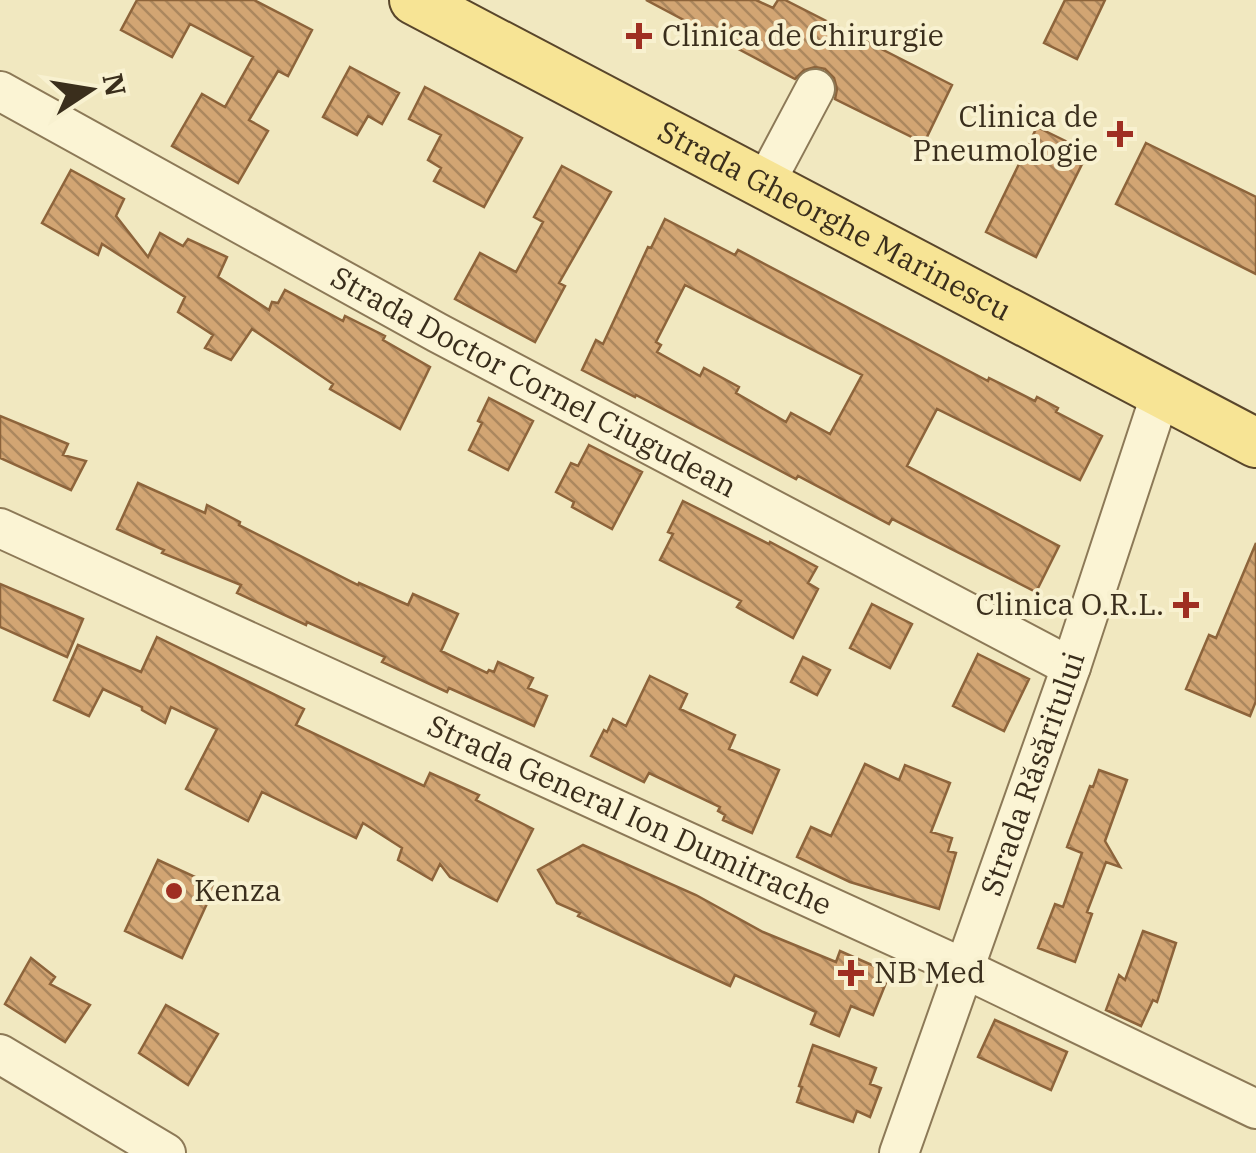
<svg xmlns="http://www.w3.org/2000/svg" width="1256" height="1153" font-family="'IBM Plex Serif',serif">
<defs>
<pattern id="building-back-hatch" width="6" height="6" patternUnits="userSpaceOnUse" patternTransform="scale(2.5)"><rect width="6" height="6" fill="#d2a573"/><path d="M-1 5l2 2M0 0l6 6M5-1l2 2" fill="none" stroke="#ab875e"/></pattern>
</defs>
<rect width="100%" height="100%" fill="#f1e8c0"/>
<!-- building -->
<path fill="url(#building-back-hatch)" stroke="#8d643b" stroke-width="2.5" fill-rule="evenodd" d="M137,0H254L312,30L288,76L278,71L249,120L268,131L238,183L172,146L202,94L225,107L253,57L190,24L172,57L121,30Z
M646,0H756L773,8L778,0H785L952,85L924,143L835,99L837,89L834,78L825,69L815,67L804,70L795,79Z
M1065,0H1105L1077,59L1044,43Z
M350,67L399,93L382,124L368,116L357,135L323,117Z
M425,87L522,138L484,207L434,181L441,168L428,160L441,135L409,119Z
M1037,127L1088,152L1036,257L986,232Z
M1146,143L1256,197V274L1116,204Z
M562,166L611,192L559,283L565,286L535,342L455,299L480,253L516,272L543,222L534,217Z
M71,170L124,199L116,216L148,257L160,233L183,246L188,239L227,257L218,277L269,310L272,302L278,303L285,290L343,321L345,316L385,336L383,340L430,367L400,429L330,389L333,384L252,329L231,360L205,348L213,335L178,312L185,297L102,244L98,255L42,223Z
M665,219L735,255L738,250L988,381L989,378L1035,401L1037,397L1058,408L1056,412L1102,436L1080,480L937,409L907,466L1059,546L1036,592L892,519L889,524L798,476L796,479L636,395L635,397L582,370L596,340L603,344L648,247L651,248ZM685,285L862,375L830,434L791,413L786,422L736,393L739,387L704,368L700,376L657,352L661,345L656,342Z
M489,398L533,421L508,470L469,450L482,423L478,421Z
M0,416L68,444L63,455L86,461L71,490L0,458Z
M589,445L642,472L612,529L572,507L574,502L556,492L571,463L578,466Z
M138,483L205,513L207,505L240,522L239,525L358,585L359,583L408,605L413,594L458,614L441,651L487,673L489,670L494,672L498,662L533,678L528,688L547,696L534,726L449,688L447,692L382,662L385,657L307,622L306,625L237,593L241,585L162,553L164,550L117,529Z
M683,501L769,544L770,542L817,567L808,583L818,589L793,638L737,607L741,601L660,560L673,534L668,532Z
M1256,543V701L1250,716L1186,689L1209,635L1216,638Z
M0,584L83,619L67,657L0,627Z
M872,604L912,624L890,668L850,648Z
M157,637L304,709L296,725L424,786L430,773L479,795L476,800L533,829L497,901L450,877L440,864L432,880L398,860L402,848L363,823L356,838L262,792L248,821L186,789L217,729L171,707L165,723L142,710V707L103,689L89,716L54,700L78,645L141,672Z
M978,654L1029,679L1004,731L953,706Z
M803,657L830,670L817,695L791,682Z
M650,676L687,694L680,709L735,735L729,749L779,770L752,833L723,820L725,815L718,811L720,807L649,773L644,782L591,756L604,730L607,732L613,719L626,726Z
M865,764L899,780L905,765L950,783L931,832L952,838L948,851L956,853L939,909L850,882L797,857L811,827L831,836Z
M1099,770L1127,780L1105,841L1120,867L1106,862L1087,912L1092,914L1075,962L1038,948L1055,904L1063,907L1082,853L1067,847L1090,786L1093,787Z
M583,845L696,895L763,932L836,962L840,951L890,973L873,1015L851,1006L839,1036L811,1024L816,1012L735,975L730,986L578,916L580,913L557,903L538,870Z
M158,860L215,886L182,958L125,931Z
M1143,931L1176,943L1157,1002L1153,1000L1141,1026L1106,1010L1119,975L1125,980Z
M31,958L55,977L50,984L90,1005L65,1042L5,1004Z
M166,1005L218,1034L188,1085L139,1053Z
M995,1020L1067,1052L1051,1090L978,1057Z
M813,1045L876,1068L870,1084L881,1088L870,1117L857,1111L853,1122L797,1102L802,1087L799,1086Z"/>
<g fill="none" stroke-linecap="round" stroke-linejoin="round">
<defs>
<g id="minor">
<path id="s1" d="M0,91L438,333L1071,667"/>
<path d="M764,185L815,89"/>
<path id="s2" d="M0,528L944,959L1256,1109"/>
<path d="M0,1054L166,1153"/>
<path id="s3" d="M899,1153L1071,667L1161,393"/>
</g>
<g id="major">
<path id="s4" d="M414,0L1256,443"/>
</g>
</defs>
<!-- minor casing -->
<use href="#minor" stroke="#8c7957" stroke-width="42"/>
<!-- major casing -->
<use href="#major" stroke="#59462b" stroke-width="52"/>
<!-- minor -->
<use href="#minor" stroke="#fbf4d4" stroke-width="38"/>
<!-- major -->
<use href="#major" stroke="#f7e495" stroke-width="48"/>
</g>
<!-- markers -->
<g fill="#9f2f22" stroke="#f8f1d0" stroke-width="4">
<path d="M634 21h10v10h10v10h-10v10h-10v-10h-10v-10h10z"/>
<path d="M1115 119h10v10h10v10h-10v10h-10v-10h-10v-10h10z"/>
<path d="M1181 590h10v10h10v10h-10v10h-10v-10h-10v-10h10z"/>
<circle cx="174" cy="891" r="10"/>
<path d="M846 958h10v10h10v10h-10v10h-10v-10h-10v-10h10z"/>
</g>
<g text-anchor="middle" stroke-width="8" stroke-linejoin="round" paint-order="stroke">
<!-- poi labels -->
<g font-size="30" fill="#3a2e1c" stroke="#f8f1d0" text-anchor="start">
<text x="662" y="46">Clinica de Chirurgie</text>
<text x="1098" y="127" text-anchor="end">Clinica de<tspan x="1098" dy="34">Pneumologie</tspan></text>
<text x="1164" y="615" text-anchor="end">Clinica O.R.L.</text>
<text x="194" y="901">Kenza</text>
<text x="874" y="983">NB Med</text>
</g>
<!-- street labels -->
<g font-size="30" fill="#3a2e1c" stroke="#f8f1d0">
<text dy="10" stroke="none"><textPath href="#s4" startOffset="475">Strada Gheorghe Marinescu</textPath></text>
<text dy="10" stroke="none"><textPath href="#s1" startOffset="608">Strada Doctor Cornel Ciugudean</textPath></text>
<text dy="10" stroke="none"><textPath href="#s3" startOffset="402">Strada Răsăritului</textPath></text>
<text dy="10" stroke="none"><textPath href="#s2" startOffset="692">Strada General Ion Dumitrache</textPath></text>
</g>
</g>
<!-- north arrow -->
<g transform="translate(90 90) rotate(78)" stroke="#f8f1d0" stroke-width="8" paint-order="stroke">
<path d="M0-8L18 38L0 25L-18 38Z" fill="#3a2e1c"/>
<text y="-15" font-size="28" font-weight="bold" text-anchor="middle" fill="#3a2e1c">N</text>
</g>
</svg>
